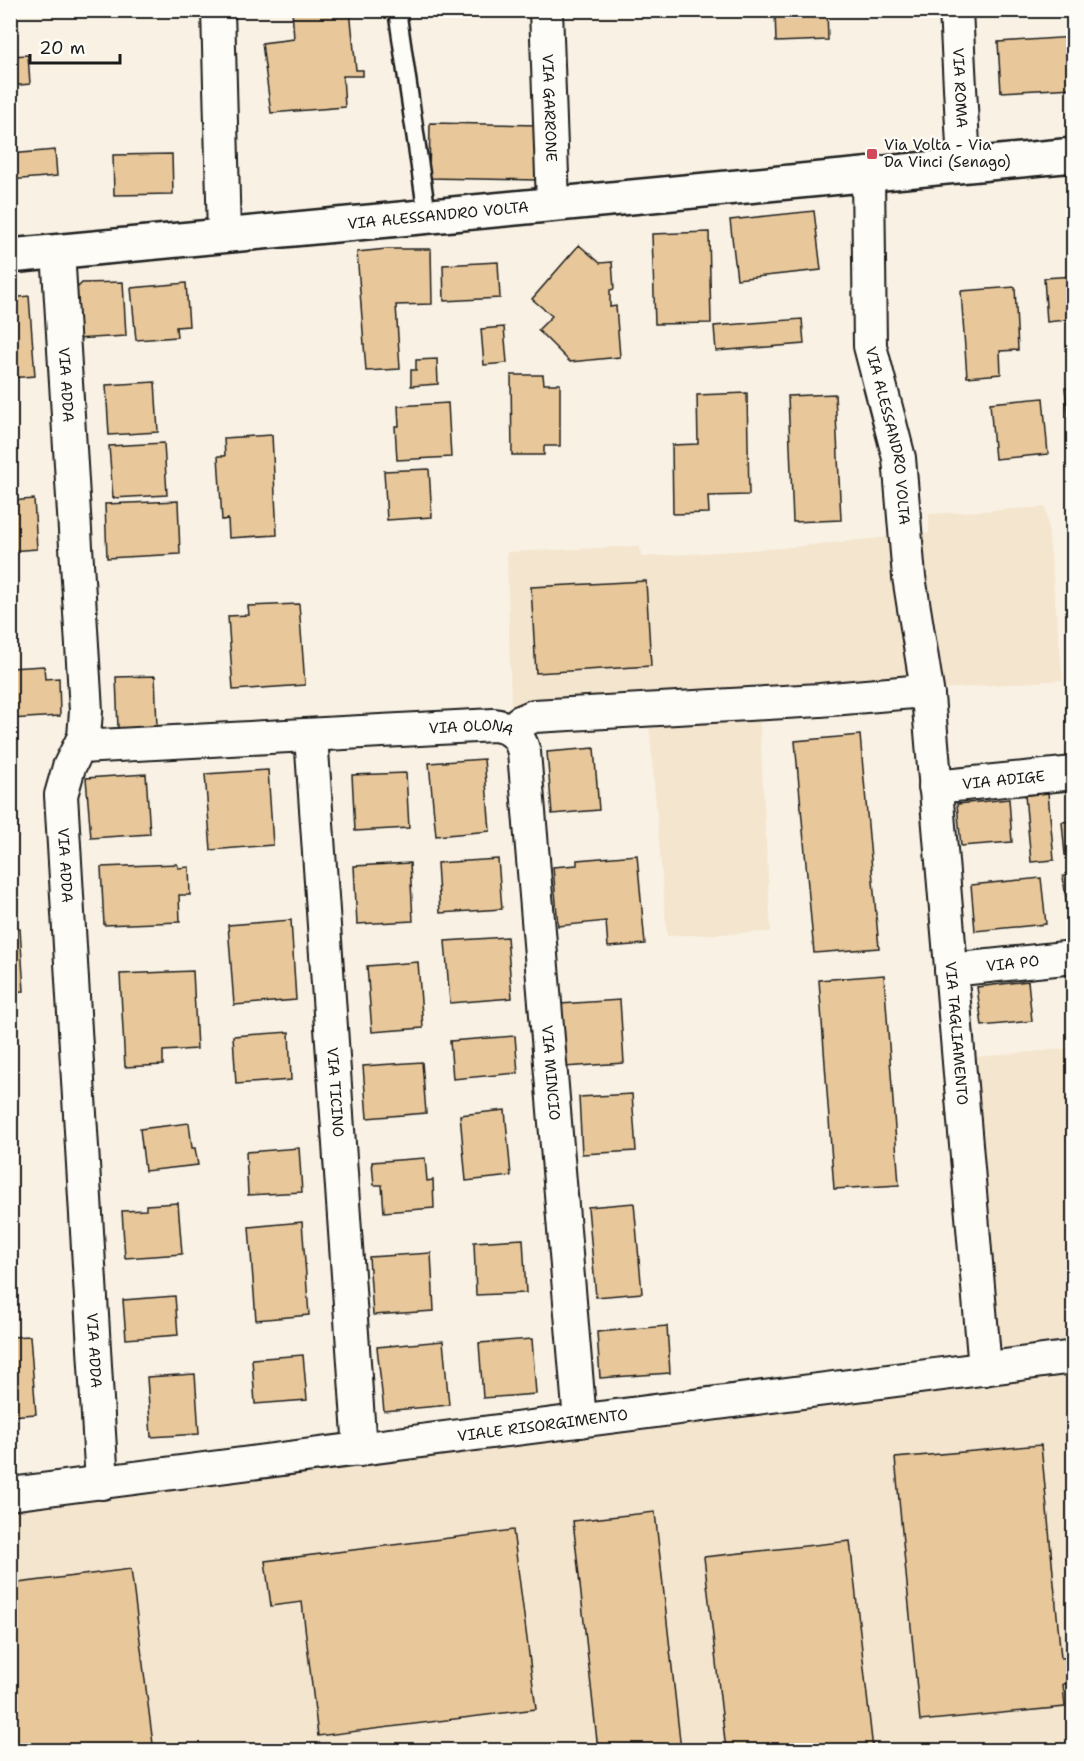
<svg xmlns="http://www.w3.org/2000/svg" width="1084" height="1761" font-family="'Shantell Sans',sans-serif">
<rect width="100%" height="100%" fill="#f9f2e4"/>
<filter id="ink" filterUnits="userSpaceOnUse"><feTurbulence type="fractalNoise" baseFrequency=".0167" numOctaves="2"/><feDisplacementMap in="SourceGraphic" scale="12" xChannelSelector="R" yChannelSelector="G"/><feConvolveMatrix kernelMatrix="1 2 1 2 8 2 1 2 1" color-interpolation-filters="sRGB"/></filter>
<g filter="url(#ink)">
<!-- built -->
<path fill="#f4e5ce" d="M1046,507L1063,680L944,689L911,701L759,712L771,932L667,936L647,701L511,709L507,552L640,546L641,557L780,548L929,533V514Z
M1073,1048V1354L991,1365L965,1058Z
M1073,1366V1750H11L10,1504Z"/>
<!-- building -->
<path fill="#e8c89a" stroke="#1c1c1c" stroke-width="1.5" d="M292,10H350L356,70H363V76H343L345,107L271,113L262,43L294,39Z
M775,10H827L828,40L776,42Z
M1074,37V88L1001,92L998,42Z
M28,55L30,84L10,86V56Z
M430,123L538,125L537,180L429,178Z
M55,150L57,176L10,180V154Z
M172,154L173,194L114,195L113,155Z
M814,211L821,270L737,279L730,220Z
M709,232L711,323L655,324L652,234Z
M579,245L600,263L612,262L614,289L610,290V307L616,306L620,357L570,362L538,330L552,316L532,299Z
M387,249H431L432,304L396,305L400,369L366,371L357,252Z
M498,262L500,298L444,301L443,265Z
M1074,276V319L1047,322L1044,278Z
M123,282L126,336L75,339L72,293L82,283Z
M186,283L189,326L176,327L177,337L136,340L131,288Z
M1015,287L1018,350L1000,351L1001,374L967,377L961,291Z
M29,296L35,376L10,378V298Z
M802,319L804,344L716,351L714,326Z
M504,327L507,363L484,365L481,329Z
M437,359L438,384L411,386V370H416V360Z
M511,375H543L544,384H560V446H544V455H512Z
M155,382L158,432L109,435L106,385Z
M1074,387V453H1072L1065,388Z
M747,393L749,495L708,496L709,513L673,514L672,445L698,444L697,395Z
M835,394L841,520L793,522L788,396Z
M1043,398L1048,454L995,459L990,403Z
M448,403L451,457L397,460L395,426H399L398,406Z
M272,435L277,535L229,538L228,519L222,520L218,456H225L224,438Z
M164,443L167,495L113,498L109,446Z
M429,469L432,517L387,520L384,471Z
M34,499L37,549L10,551V501Z
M178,501L180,554L107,558L105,504Z
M646,581L651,666L536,673L531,587Z
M299,604L305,685L233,690L228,616L249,615L248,606Z
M44,666L45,679L59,678L60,716L10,719V668Z
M155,676L157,727L118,728L116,677Z
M860,735L879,948L814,953L795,741Z
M594,748L599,810L552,814L547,752Z
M484,759L490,831L436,836L429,763Z
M268,770L273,845L211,850L205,774Z
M406,773L409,828L355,831L352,775Z
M146,774L150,834L91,838L86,778Z
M1048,793L1054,860L1031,862L1025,795Z
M1009,799L1012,842L961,846L957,804Z
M1074,821V855H1065L1062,822Z
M637,855L645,944L608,947L606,921L558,926L553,867L577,865V860Z
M498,859L502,909L440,913L437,863Z
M410,863L413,921L357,924L354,866Z
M177,864L178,868L189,867L190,895H179L180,922L104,925L101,867Z
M1074,874V930L1070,931L1063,876Z
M1041,878L1046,924L975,931L971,885Z
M291,920L296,1000L234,1005L228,925Z
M10,929H20L24,991L10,992Z
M507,937L512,998L450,1003L445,941Z
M418,962L423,1028L372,1032L367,966Z
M193,971L197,1049L163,1051V1065L125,1067L120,974Z
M884,975L899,1185L834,1189L819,980Z
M1028,981L1032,1021L982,1026L977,987Z
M620,1000L624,1063L564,1067L560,1004Z
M289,1032L291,1080L236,1084L233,1036Z
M515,1036L518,1073L453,1079L450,1041Z
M422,1062L426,1113L367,1118L363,1066Z
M632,1094L636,1151L582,1154L579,1097Z
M505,1110L511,1176L466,1181L460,1115Z
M189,1123L192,1148H195L198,1165L145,1171L140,1129Z
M299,1148L302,1192L248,1195L246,1152Z
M425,1158L427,1181L433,1180L434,1208L384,1212L382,1185H374L372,1162Z
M178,1203L182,1254L125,1258L122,1211L146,1210V1205Z
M634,1203L642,1293L596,1297L588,1207Z
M302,1222L309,1315L256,1320L249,1227Z
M523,1239L526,1293L476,1295L474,1242Z
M431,1253L434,1311L373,1315L369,1257Z
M175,1296L178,1335L126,1339L123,1300Z
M667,1326L670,1373L600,1378L597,1332Z
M30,1336L36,1414L10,1416V1337Z
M532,1339L536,1394L483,1398L479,1343Z
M443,1341L449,1405L384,1411L377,1347Z
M303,1355L307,1400L255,1404L252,1359Z
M195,1374L199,1434L151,1437L147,1377Z
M1041,1445L1061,1658L1074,1657V1683L1063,1684L1065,1707L920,1721L895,1458Z
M655,1512L681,1750H598L573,1521Z
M513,1530L536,1709L318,1736L302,1602L271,1606L265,1561Z
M850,1541L873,1750H726L704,1557Z
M131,1569L153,1744L103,1750H10V1584Z"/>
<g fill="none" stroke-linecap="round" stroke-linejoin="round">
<defs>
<path id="lane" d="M397,10L427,215"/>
<g id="street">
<path d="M218,10L224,235"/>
<path id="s1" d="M546,10L553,203"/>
<path id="s2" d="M956,10L964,165"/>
<path id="s3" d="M868,174L870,346L899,458L909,577L928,696L985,1369"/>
<path id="s4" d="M58,251L86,711L84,737L69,767L61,795L102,1483"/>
<path d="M511,730L520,722L534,716L820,700L912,692L928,696"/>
<path id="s5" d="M311,736L360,1450"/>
<path id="s6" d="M80,747L494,725C512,728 519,734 524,752L580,1421"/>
<path id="s7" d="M935,787L1074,773"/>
<path id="s8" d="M951,970L1074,957"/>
<path id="s9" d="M10,1494L1074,1357"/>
</g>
<g id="secondary">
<path id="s10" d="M10,256L1074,155"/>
</g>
</defs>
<!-- lane casing -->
<use href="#lane" stroke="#1c1c1c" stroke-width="21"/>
<!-- street casing -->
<use href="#street" stroke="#1c1c1c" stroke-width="36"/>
<!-- secondary casing -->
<use href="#secondary" stroke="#1c1c1c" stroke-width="38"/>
<!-- lane -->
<use href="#lane" stroke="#fdfcf7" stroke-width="16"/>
<!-- street -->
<use href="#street" stroke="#fdfcf7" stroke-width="32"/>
<!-- secondary -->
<use href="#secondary" stroke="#fdfcf7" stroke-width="33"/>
</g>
</g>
<!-- markers -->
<rect fill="#d1495b" stroke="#fdfcf7" stroke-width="2" x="866" y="148" width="12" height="12" rx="3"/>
<g text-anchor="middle" stroke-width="4.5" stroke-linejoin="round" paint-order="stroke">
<!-- street labels -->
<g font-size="15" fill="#1c1c1c" stroke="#fdfcf7">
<text dy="5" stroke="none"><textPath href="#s2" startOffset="78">VIA ROMA</textPath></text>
<text dy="5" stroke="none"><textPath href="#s1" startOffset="98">VIA GARRONE</textPath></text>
<text dy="5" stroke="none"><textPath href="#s10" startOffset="430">VIA ALESSANDRO VOLTA</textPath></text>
<text dy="5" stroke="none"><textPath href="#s4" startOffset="134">VIA ADDA</textPath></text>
<text dy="5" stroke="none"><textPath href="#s3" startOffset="264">VIA ALESSANDRO VOLTA</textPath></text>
<text dy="5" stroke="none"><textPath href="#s6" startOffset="392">VIA OLONA</textPath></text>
<text dy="5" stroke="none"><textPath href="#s7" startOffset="69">VIA ADIGE</textPath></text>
<text dy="5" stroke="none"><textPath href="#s4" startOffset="620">VIA ADDA</textPath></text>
<text dy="5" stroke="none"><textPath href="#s8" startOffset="62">VIA PO</textPath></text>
<text dy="5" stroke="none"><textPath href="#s3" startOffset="866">VIA TAGLIAMENTO</textPath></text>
<text dy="5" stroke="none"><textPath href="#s6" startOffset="780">VIA MINCIO</textPath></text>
<text dy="5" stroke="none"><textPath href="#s5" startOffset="357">VIA TICINO</textPath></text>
<text dy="5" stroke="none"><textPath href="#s4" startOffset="1106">VIA ADDA</textPath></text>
<text dy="5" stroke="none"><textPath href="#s9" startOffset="537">VIALE RISORGIMENTO</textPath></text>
</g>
<!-- poi labels -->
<g font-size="15" fill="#1c1c1c" stroke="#fdfcf7" text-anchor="start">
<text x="884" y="150">Via Volta - Via<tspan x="884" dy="17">Da Vinci (Senago)</tspan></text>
</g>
</g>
<!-- margin -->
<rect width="1084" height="1761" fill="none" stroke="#fdfcf7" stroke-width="36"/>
<rect x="18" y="18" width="1048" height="1725" fill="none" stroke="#1c1c1c" stroke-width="2" filter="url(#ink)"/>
<!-- scale -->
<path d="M30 54v9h90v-9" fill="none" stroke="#1c1c1c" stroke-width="3"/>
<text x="39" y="54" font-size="18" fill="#1c1c1c" stroke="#fdfcf7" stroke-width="4.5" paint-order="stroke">20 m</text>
</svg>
